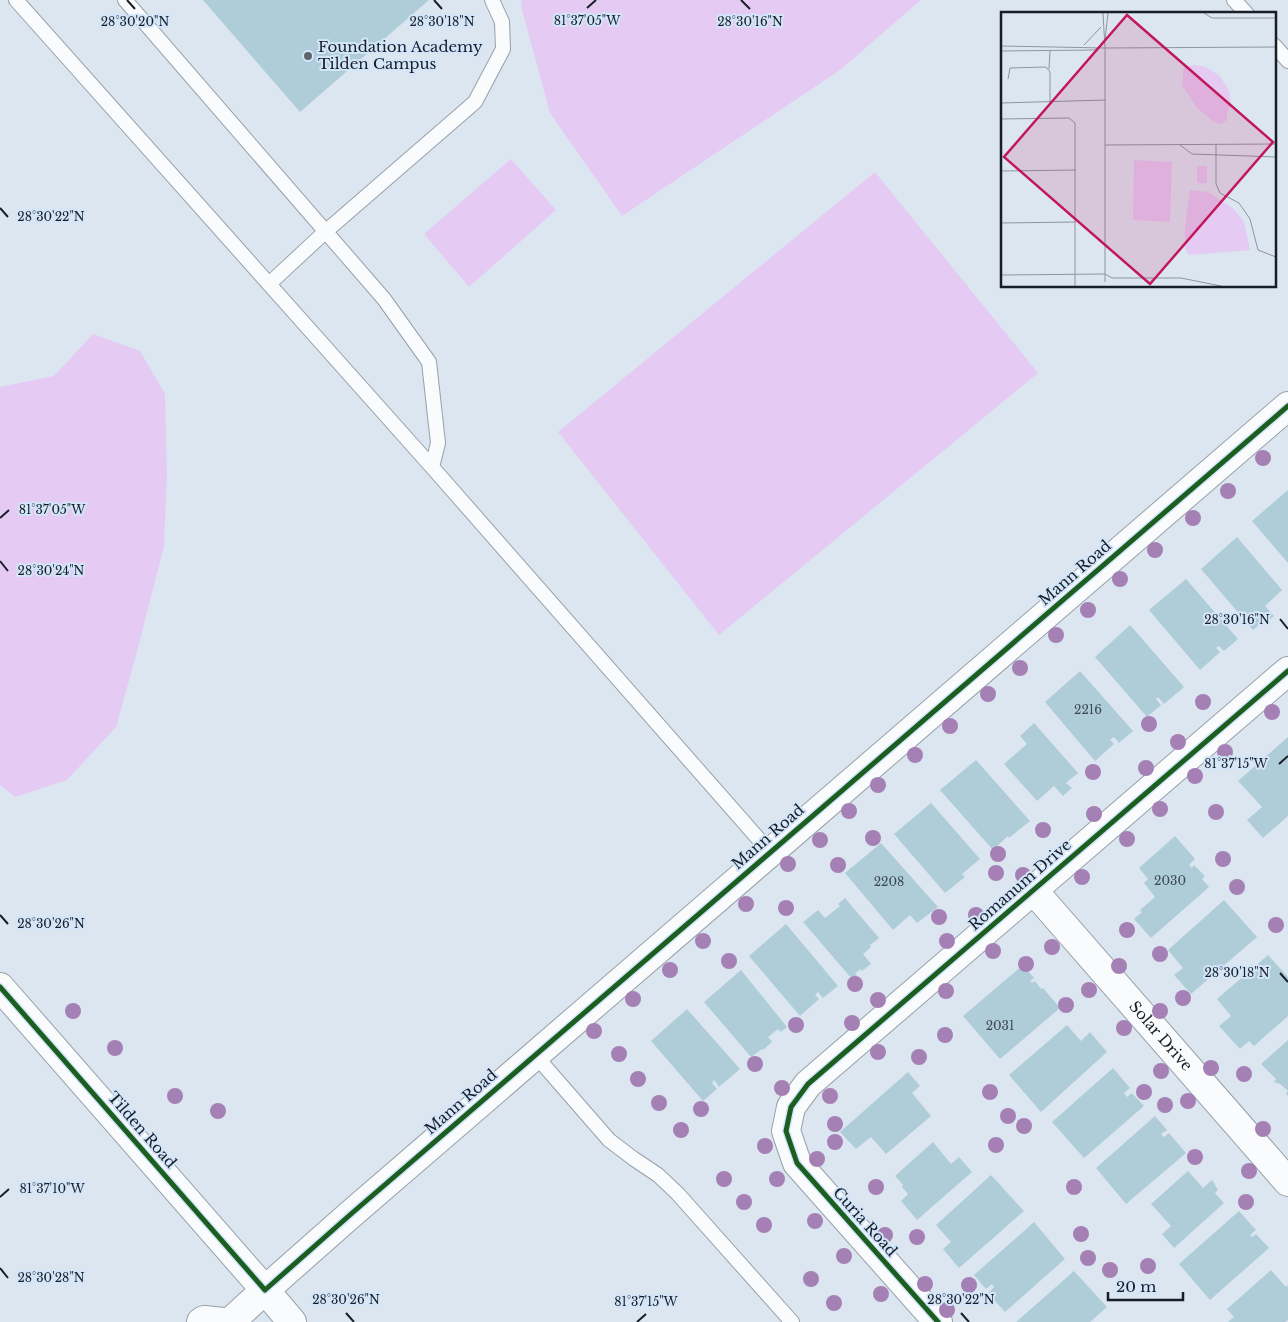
<svg xmlns="http://www.w3.org/2000/svg" width="1288" height="1322" font-family="'Libre Baskerville',serif">
<rect width="100%" height="100%" fill="#dce6f1"/>
<!-- green -->
<path fill="#e5caf4" d="M521,0H921L840,70L622,216L550,113L522,10Z
M511,159L556,210L469,287L424,234Z
M875,172L1038,373L719,635L558,432Z
M93,334L140,351L165,394L167,474L164,546L135,659L116,727L67,780L15,797L0,785V387L54,376Z"/>
<!-- building -->
<path fill="#afcdd9" d="M203,0H429L300,112Z
M1288,490V563L1252,521Z
M1237,537L1282,590L1265,606L1274,616L1266,623L1265,620L1253,630L1201,569Z
M1186,579L1238,639L1224,651L1219,646L1216,648L1220,652L1200,670L1149,610Z
M1130,625L1184,687L1164,704L1158,697L1156,699L1161,705L1147,717L1095,657Z
M1080,671L1133,731L1119,743L1114,737L1110,740L1114,744L1095,761L1045,702Z
M1034,723L1078,773L1066,783L1072,788L1063,796L1054,786L1037,801L1004,764L1027,744L1020,736Z
M1288,737V816L1263,838L1247,820L1262,807L1238,781Z
M976,760L1030,821L1009,838L1008,836L993,850L940,790Z
M931,803L980,859L962,874L965,877L945,893L894,834Z
M1175,836L1195,859L1189,865L1192,868L1194,865L1205,876L1202,879L1209,887L1151,938L1134,919L1142,912L1140,910L1155,897L1144,883L1148,879L1139,868Z
M881,843L938,907L917,923L910,915L893,930L845,873Z
M845,898L879,938L870,945L871,947L863,954L871,964L862,971L861,969L855,973L857,975L852,979L803,922L818,910L825,918L840,906L838,904Z
M1224,900L1257,937L1191,994L1174,975L1183,968L1168,950Z
M786,924L838,986L823,998L818,992L815,995L819,999L800,1016L749,956Z
M1268,955L1288,977V1016L1254,1046L1249,1041L1240,1049L1219,1026L1231,1016L1217,999Z
M1023,965L1034,978L1030,981L1032,983L1035,981L1041,989L1043,988L1060,1008L1000,1059L963,1016Z
M741,970L787,1027L781,1032L778,1029L768,1037L772,1042L763,1050L762,1049L751,1057L704,1002Z
M687,1009L740,1069L719,1087L714,1080L712,1083L717,1089L703,1101L651,1041Z
M1067,1025L1081,1041L1090,1032L1107,1052L1041,1112L1009,1075Z
M1288,1040V1096L1286,1093L1288,1091L1279,1083L1278,1084L1274,1081L1276,1079L1261,1064Z
M1113,1068L1130,1088L1124,1093L1127,1097L1132,1093L1144,1106L1084,1158L1052,1122Z
M908,1072L920,1086L912,1093L931,1116L886,1154L871,1137L856,1149L840,1132Z
M1155,1116L1167,1130L1161,1134L1164,1137L1169,1133L1186,1153L1126,1204L1096,1168Z
M933,1142L951,1164L959,1157L972,1172L917,1220L901,1201L908,1194L902,1187L903,1185L895,1176Z
M1188,1171L1203,1188L1212,1180L1218,1190L1215,1193L1224,1203L1174,1248L1162,1234L1171,1226L1151,1204Z
M991,1175L1024,1211L959,1268L943,1249L951,1242L936,1225Z
M1239,1211L1256,1230L1250,1235L1252,1237L1256,1234L1269,1248L1210,1300L1179,1264Z
M1034,1222L1065,1259L1005,1312L988,1293L994,1287L992,1284L986,1289L974,1275Z
M1271,1270L1286,1287L1288,1285V1320L1285,1322H1228L1234,1317L1227,1309Z
M1074,1271L1107,1307L1090,1322H1016Z"/>
<g fill="none" stroke-linecap="round" stroke-linejoin="round">
<defs>
<path id="service" d="M16,0L432,467L770,852
M125,0L384,299L429,362L438,443L432,467
M1234,0L1247,14
M1274,45L1288,61
M269,284L325,232L475,102L503,49L502,22L492,0
M535,1055L609,1140L634,1159L658,1175L678,1194L792,1322"/>
<g id="minor">
<path id="s1" d="M1033,890L1288,1182"/>
<path d="M265,1290L351,1214L1288,406"/>
<path d="M938,1322L797,1163L786,1131L791,1107L808,1084L1288,671"/>
</g>
<path id="tertiary" d="M0,987L265,1290"/>
<path id="secondary" d="M201,1322L204,1320L223,1322
M230,1322L265,1290L292,1322"/>
</defs>
<!-- service casing -->
<use href="#service" stroke="#98a0a8" stroke-width="16"/>
<!-- minor casing -->
<use href="#minor" stroke="#98a0a8" stroke-width="30"/>
<!-- tertiary casing -->
<use href="#tertiary" stroke="#98a0a8" stroke-width="30"/>
<!-- secondary casing -->
<use href="#secondary" stroke="#98a0a8" stroke-width="30"/>
<!-- service -->
<use href="#service" stroke="#fafbfd" stroke-width="14"/>
<!-- minor -->
<use href="#minor" stroke="#fafbfd" stroke-width="28"/>
<!-- tertiary -->
<use href="#tertiary" stroke="#fafbfd" stroke-width="28"/>
<!-- secondary -->
<use href="#secondary" stroke="#fafbfd" stroke-width="28"/>
<defs>
<path id="cycleway" d="M0,987L265,1290L351,1214L1288,406
M938,1322L797,1163L786,1131L791,1107L808,1084L1288,671"/>
</defs>
<!-- cycleway casing -->
<use href="#cycleway" stroke="#d3e5fa" stroke-width="8"/>
<!-- cycleway -->
<use href="#cycleway" stroke="#1b5e20" stroke-width="5"/>
</g>
<!-- trees -->
<g fill="#a480b5">
<circle cx="1263" cy="458" r="8"/>
<circle cx="1228" cy="491" r="8"/>
<circle cx="1193" cy="518" r="8"/>
<circle cx="1155" cy="550" r="8"/>
<circle cx="1120" cy="579" r="8"/>
<circle cx="1088" cy="610" r="8"/>
<circle cx="1056" cy="635" r="8"/>
<circle cx="1020" cy="668" r="8"/>
<circle cx="988" cy="694" r="8"/>
<circle cx="1203" cy="702" r="8"/>
<circle cx="1272" cy="712" r="8"/>
<circle cx="1149" cy="724" r="8"/>
<circle cx="950" cy="726" r="8"/>
<circle cx="1178" cy="742" r="8"/>
<circle cx="1225" cy="752" r="8"/>
<circle cx="915" cy="755" r="8"/>
<circle cx="1146" cy="768" r="8"/>
<circle cx="1093" cy="772" r="8"/>
<circle cx="1195" cy="776" r="8"/>
<circle cx="878" cy="785" r="8"/>
<circle cx="1160" cy="809" r="8"/>
<circle cx="849" cy="811" r="8"/>
<circle cx="1216" cy="812" r="8"/>
<circle cx="1094" cy="814" r="8"/>
<circle cx="1043" cy="830" r="8"/>
<circle cx="873" cy="838" r="8"/>
<circle cx="1127" cy="839" r="8"/>
<circle cx="820" cy="840" r="8"/>
<circle cx="998" cy="854" r="8"/>
<circle cx="1223" cy="859" r="8"/>
<circle cx="788" cy="864" r="8"/>
<circle cx="838" cy="865" r="8"/>
<circle cx="996" cy="873" r="8"/>
<circle cx="1023" cy="875" r="8"/>
<circle cx="1082" cy="877" r="8"/>
<circle cx="1237" cy="887" r="8"/>
<circle cx="746" cy="904" r="8"/>
<circle cx="786" cy="908" r="8"/>
<circle cx="976" cy="915" r="8"/>
<circle cx="939" cy="917" r="8"/>
<circle cx="1276" cy="925" r="8"/>
<circle cx="1127" cy="930" r="8"/>
<circle cx="703" cy="941" r="8"/>
<circle cx="947" cy="941" r="8"/>
<circle cx="1052" cy="947" r="8"/>
<circle cx="993" cy="951" r="8"/>
<circle cx="1160" cy="954" r="8"/>
<circle cx="729" cy="961" r="8"/>
<circle cx="1026" cy="964" r="8"/>
<circle cx="1119" cy="966" r="8"/>
<circle cx="670" cy="970" r="8"/>
<circle cx="855" cy="984" r="8"/>
<circle cx="1089" cy="990" r="8"/>
<circle cx="946" cy="991" r="8"/>
<circle cx="1183" cy="998" r="8"/>
<circle cx="633" cy="999" r="8"/>
<circle cx="878" cy="1000" r="8"/>
<circle cx="1066" cy="1005" r="8"/>
<circle cx="73" cy="1011" r="8"/>
<circle cx="1160" cy="1011" r="8"/>
<circle cx="852" cy="1023" r="8"/>
<circle cx="796" cy="1025" r="8"/>
<circle cx="1124" cy="1028" r="8"/>
<circle cx="594" cy="1031" r="8"/>
<circle cx="945" cy="1035" r="8"/>
<circle cx="115" cy="1048" r="8"/>
<circle cx="878" cy="1052" r="8"/>
<circle cx="619" cy="1054" r="8"/>
<circle cx="919" cy="1057" r="8"/>
<circle cx="755" cy="1064" r="8"/>
<circle cx="1211" cy="1068" r="8"/>
<circle cx="1161" cy="1071" r="8"/>
<circle cx="1244" cy="1074" r="8"/>
<circle cx="638" cy="1079" r="8"/>
<circle cx="782" cy="1088" r="8"/>
<circle cx="990" cy="1092" r="8"/>
<circle cx="1144" cy="1092" r="8"/>
<circle cx="175" cy="1096" r="8"/>
<circle cx="830" cy="1096" r="8"/>
<circle cx="1188" cy="1101" r="8"/>
<circle cx="659" cy="1103" r="8"/>
<circle cx="1165" cy="1105" r="8"/>
<circle cx="701" cy="1109" r="8"/>
<circle cx="218" cy="1111" r="8"/>
<circle cx="1008" cy="1116" r="8"/>
<circle cx="835" cy="1124" r="8"/>
<circle cx="1024" cy="1126" r="8"/>
<circle cx="1263" cy="1129" r="8"/>
<circle cx="681" cy="1130" r="8"/>
<circle cx="835" cy="1142" r="8"/>
<circle cx="996" cy="1145" r="8"/>
<circle cx="765" cy="1146" r="8"/>
<circle cx="1195" cy="1157" r="8"/>
<circle cx="817" cy="1159" r="8"/>
<circle cx="1249" cy="1171" r="8"/>
<circle cx="724" cy="1179" r="8"/>
<circle cx="777" cy="1179" r="8"/>
<circle cx="876" cy="1187" r="8"/>
<circle cx="1074" cy="1187" r="8"/>
<circle cx="744" cy="1202" r="8"/>
<circle cx="1246" cy="1202" r="8"/>
<circle cx="815" cy="1221" r="8"/>
<circle cx="764" cy="1225" r="8"/>
<circle cx="1081" cy="1234" r="8"/>
<circle cx="885" cy="1235" r="8"/>
<circle cx="917" cy="1237" r="8"/>
<circle cx="844" cy="1256" r="8"/>
<circle cx="1088" cy="1258" r="8"/>
<circle cx="1148" cy="1266" r="8"/>
<circle cx="1110" cy="1270" r="8"/>
<circle cx="811" cy="1279" r="8"/>
<circle cx="925" cy="1284" r="8"/>
<circle cx="969" cy="1285" r="8"/>
<circle cx="881" cy="1294" r="8"/>
<circle cx="834" cy="1303" r="8"/>
<circle cx="947" cy="1310" r="8"/>
</g>
<!-- ticks -->
<path fill="none" stroke="#171e25" stroke-width="2" d="M127,0L135,9M434,0L442,9M741,0L750,9M587,8L596,0M0,208L8,217M0,518L9,510M0,561L8,571M1280,619L1288,629M1279,764L1288,756M0,915L8,924M1280,973L1288,982M0,1197L9,1189M0,1268L8,1278M346,1313L354,1322M961,1313L969,1322M637,1322L646,1314"/>
<!-- markers -->
<circle fill="#5c646c" stroke="#d3e5fa" stroke-width="2" cx="308" cy="56" r="5"/>
<g text-anchor="middle" stroke-width="4" stroke-linejoin="round" paint-order="stroke">
<!-- number labels -->
<g font-size="12" fill="#3d4a52">
<text x="1088" y="714">2216</text>
<text x="1170" y="885">2030</text>
<text x="889" y="886">2208</text>
<text x="1000" y="1030">2031</text>
</g>
<!-- poi labels -->
<g font-size="15" fill="#171e25" stroke="#d3e5fa" text-anchor="start">
<text x="318" y="52">Foundation Academy<tspan x="318" dy="17">Tilden Campus</tspan></text>
</g>
<!-- street labels -->
<g font-size="15" fill="#171e25" stroke="#d3e5fa">
<text transform="translate(1075 573) rotate(-41)" y="5">Mann Road</text>
<text transform="translate(768 837) rotate(-41)" y="5">Mann Road</text>
<text transform="translate(1020 885) rotate(-41)" y="5">Romanum Drive</text>
<text dy="5" stroke="none"><textPath href="#s1" startOffset="194">Solar Drive</textPath></text>
<text transform="translate(461 1102) rotate(-41)" y="5">Mann Road</text>
<text transform="translate(142 1130) rotate(49)" y="5">Tilden Road</text>
<text transform="translate(865 1222) rotate(48)" y="5">Curia Road</text>
</g>
</g>
<!-- overview -->
<g transform="translate(1001 12)">
<rect width="275" height="275" fill="#dce6f1"/>
<path d="M193,53L205,55L219,64L228,79L230,92L226,100V108L220,112L213,110L196,96L181,73L183,55ZM133,148L171,150L169,210L132,208ZM196,154H206V171H196ZM189,178L207,180L233,197L243,210L249,238L188,243L184,237V216Z" fill="#e5caf4"/>
<path fill="none" stroke="#8d969f" stroke-width="1" d="M203,1L211,6H275M104,28L107,1M83,33L100,15M0,34L104,36L102,1M0,39L93,38L98,35M48,57L49,39M7,67L9,56L45,55L49,60V91M0,91L105,88M0,107L68,106L74,111V274M215,132V172L219,181L238,191L249,207L257,238L275,245M104,133L275,132M179,133L191,142L275,145M275,145V187M0,159L75,158M0,211L75,210M0,263L104,262L111,266H180L220,274M104,270V36L275,35"/>
<path fill="#c2185b" fill-opacity="0.15" stroke="#c2185b" stroke-width="2.5" d="M126,3L272,130L149,272L3,145Z"/>
<rect width="275" height="275" fill="none" stroke="#171e25" stroke-width="2.5"/>
</g>
<g font-size="12" text-anchor="middle" fill="#171e25" stroke="#d3e5fa" stroke-width="4" stroke-linejoin="round" paint-order="stroke">
<text x="587" y="25">81°37'05"W</text>
<text x="442" y="26">28°30'18"N</text>
<text x="135" y="26">28°30'20"N</text>
<text x="750" y="26">28°30'16"N</text>
<text x="51" y="221">28°30'22"N</text>
<text x="52" y="514">81°37'05"W</text>
<text x="51" y="575">28°30'24"N</text>
<text x="1237" y="624">28°30'16"N</text>
<text x="1236" y="768">81°37'15"W</text>
<text x="51" y="928">28°30'26"N</text>
<text x="1237" y="977">28°30'18"N</text>
<text x="52" y="1193">81°37'10"W</text>
<text x="51" y="1282">28°30'28"N</text>
<text x="346" y="1304">28°30'26"N</text>
<text x="961" y="1304">28°30'22"N</text>
<text x="646" y="1306">81°37'15"W</text>
</g>
<!-- scale -->
<path d="M1108 1292v8h75v-8" fill="none" stroke="#171e25" stroke-width="2.5"/>
<text x="1116" y="1292" font-size="15" fill="#171e25" stroke="#d3e5fa" stroke-width="4" paint-order="stroke">20 m</text>
</svg>
